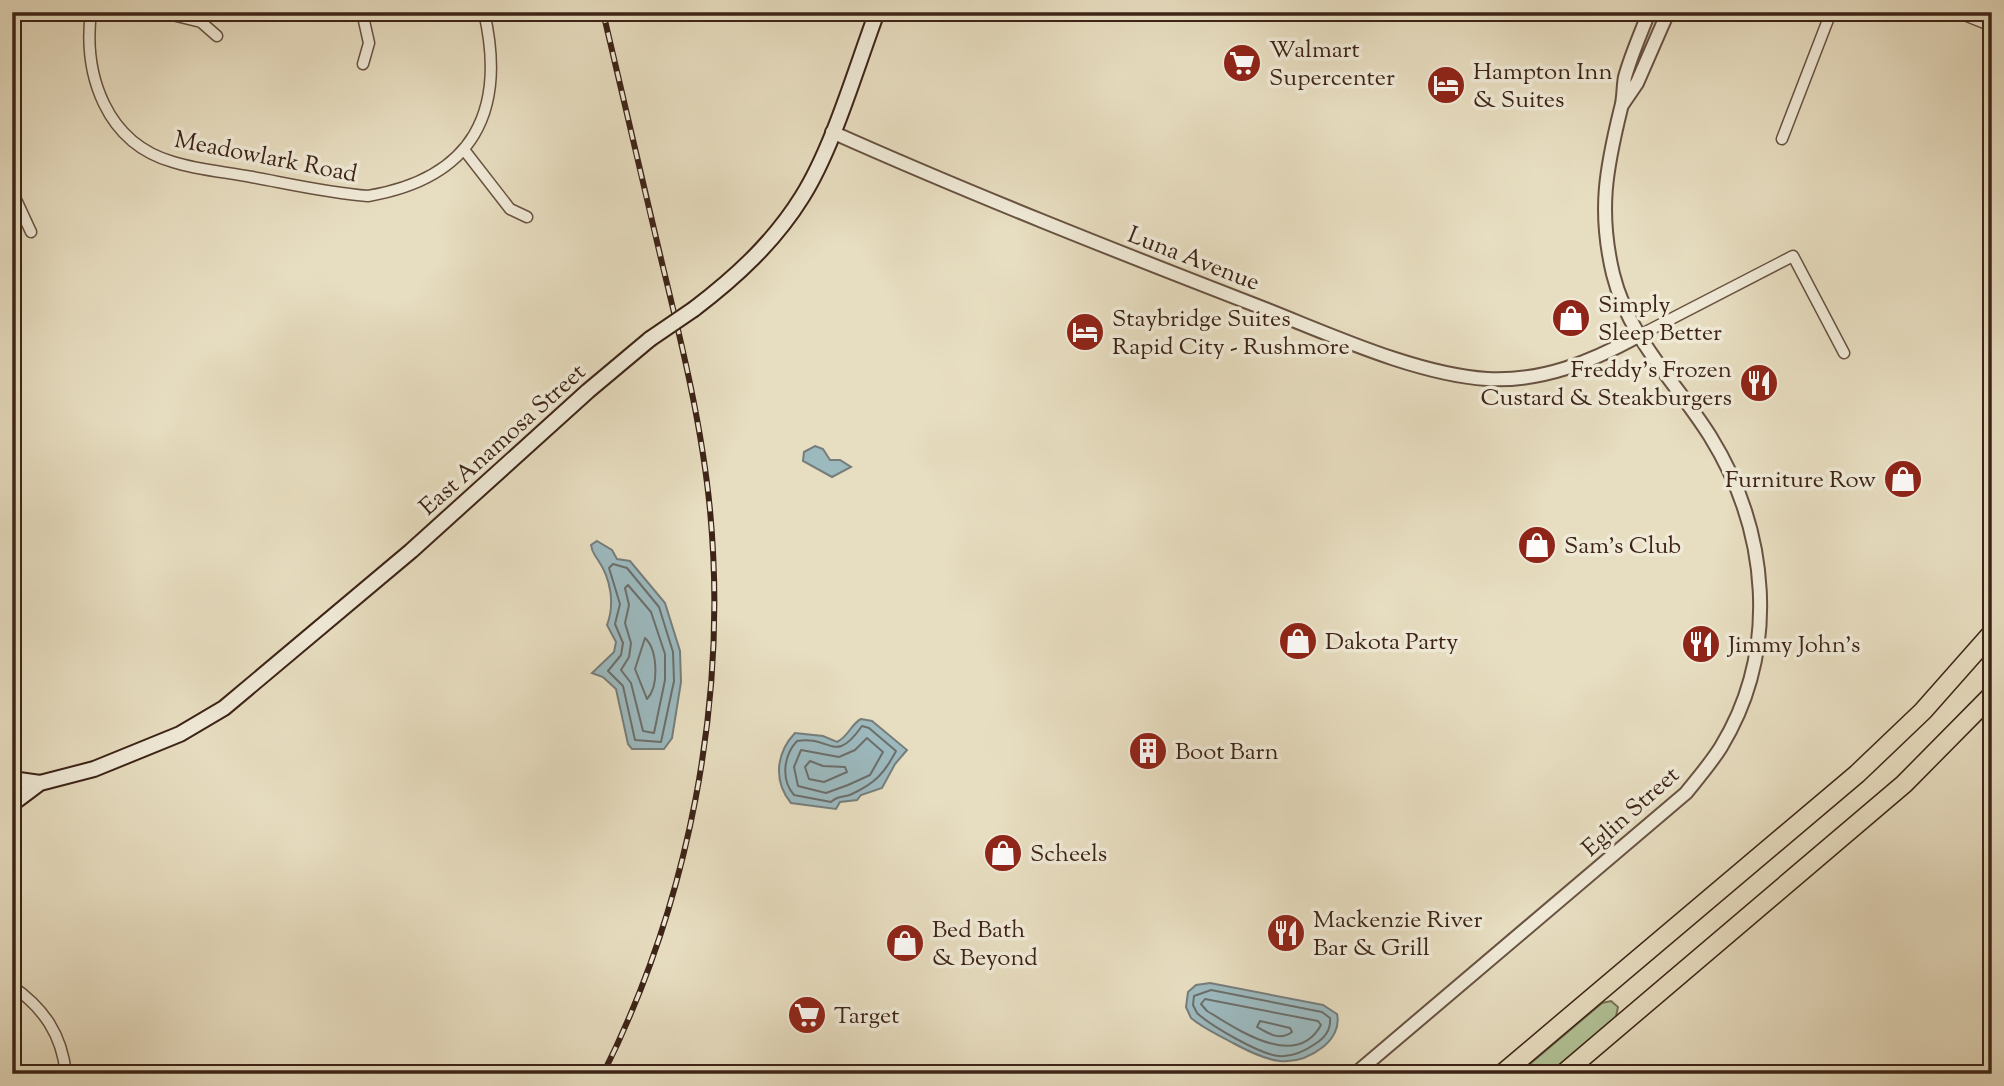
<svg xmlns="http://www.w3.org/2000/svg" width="2004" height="1086" font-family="'Sorts Mill Goudy',serif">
<rect width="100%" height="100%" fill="#e7ddc0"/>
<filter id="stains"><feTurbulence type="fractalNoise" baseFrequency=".00286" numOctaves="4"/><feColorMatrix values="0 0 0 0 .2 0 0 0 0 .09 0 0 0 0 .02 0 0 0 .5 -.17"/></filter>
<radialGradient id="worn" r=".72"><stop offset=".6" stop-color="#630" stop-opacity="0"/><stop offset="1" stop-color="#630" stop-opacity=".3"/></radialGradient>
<!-- green -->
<path fill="#b1c296" stroke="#777356" stroke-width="2" d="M1611,1001L1618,1007L1615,1021L1553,1074H1518L1602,1003Z"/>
<!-- water -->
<path fill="#9cb9be" stroke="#767d7b" stroke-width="2" d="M815,446L823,449L830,460H840L851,467L832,477L803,461L804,452Z
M597,541L612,550L617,559L630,561L665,603L680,651L681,682L672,738L664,749H632L628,744L616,689L603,677L592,673L614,652L616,642L607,625C615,604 611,579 598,560C594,554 592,553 591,545Z
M861,719L872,721L907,750L895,764L882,788L861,795L857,800L840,802L836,809L791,803C773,781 776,753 795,733L823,736L837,742C849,736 851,724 861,719Z
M1210,983L1323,1005L1337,1014C1340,1027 1333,1039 1323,1047C1291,1072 1265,1060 1233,1043C1219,1035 1204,1029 1191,1018L1186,1007L1188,992L1196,985Z"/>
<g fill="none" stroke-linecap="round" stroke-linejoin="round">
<!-- shore -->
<path stroke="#6c6e6a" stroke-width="2" d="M613,564L627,568L659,607L673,652L674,681L661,742L635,740L623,686L608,671L621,655L623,643L615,624L620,604L609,568Z
M628,585L651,612L665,654V680L654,733L643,731L631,683L621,670L629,657L631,643L625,623L629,605L625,588Z
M645,638C658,650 659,687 647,699L635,669Z
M862,726L869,728L896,751C884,774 875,783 852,794C844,798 838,795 831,802L794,795C781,780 783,756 797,741C831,735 834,766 862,726Z
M867,738L883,752L870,775L848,785L826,793L798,786L794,767L801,750L839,757L855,750Z
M810,761L823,766L845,767L847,772L824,782L809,779L805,767Z
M1211,990L1322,1012L1330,1018C1331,1029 1325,1038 1315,1044C1305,1051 1291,1057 1279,1056C1261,1055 1211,1026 1197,1013L1193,1005L1194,996Z
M1205,999L1318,1021L1321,1025C1296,1071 1237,1029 1207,1011L1201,1004Z
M1260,1021L1290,1028L1292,1032C1280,1041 1269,1034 1257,1027Z"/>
<defs>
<path id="minor" d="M91,12C83,75 106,143 173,162C198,170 226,172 252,177C290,184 329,193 368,196C473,178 507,112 484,12
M160,12L201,22L217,36
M362,12L369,43L363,64
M1957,12L1992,26
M1782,139L1831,12
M465,151L510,209L527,217
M12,191L31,232
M1638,336L1793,256L1844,353
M12,986C44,1008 62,1035 66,1074"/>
<path id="tertiary" d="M1622,105L1637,83L1668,12
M832,132C971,194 1113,250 1255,305C1325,332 1413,374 1487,379C1542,382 1591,362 1638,336
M1355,1074L1686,793C1698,778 1711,763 1721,747C1780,650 1769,531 1710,436C1676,382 1629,339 1613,274C1598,211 1606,169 1621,108C1624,98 1623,87 1625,77C1631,55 1641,33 1649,12"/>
<path id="secondary" d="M694,309C736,277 774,242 802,197C833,148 856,68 877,12
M12,779L40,783L94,769L180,734L224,708L411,551L588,391L650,339
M12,804L40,783"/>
<path id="motorway" d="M1502,1074L1857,774L1923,711L1992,633
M1563,1074L1904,784L1992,695"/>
</defs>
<!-- minor casing -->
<use href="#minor" stroke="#685241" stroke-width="13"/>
<!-- tertiary casing -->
<use href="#tertiary" stroke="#685241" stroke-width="16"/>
<!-- secondary casing -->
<use href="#secondary" stroke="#3d2417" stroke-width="18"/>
<!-- motorway casing -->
<use href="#motorway" stroke="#3d2417" stroke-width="21"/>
<!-- minor -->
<use href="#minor" stroke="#efe9d6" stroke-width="10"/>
<!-- tertiary -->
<use href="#tertiary" stroke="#efe9d6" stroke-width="12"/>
<!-- secondary -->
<use href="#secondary" stroke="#efe9d6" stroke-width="14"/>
<!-- motorway -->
<use href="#motorway" stroke="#e7ddc0" stroke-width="18"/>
<defs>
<path id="rail" d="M603,1074C689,902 728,701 710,510C702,426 682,345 662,263C642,180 623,96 603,12"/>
</defs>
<!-- rail casing -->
<use href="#rail" stroke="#3d2417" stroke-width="6"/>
<!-- rail -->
<use href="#rail" stroke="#efe9d6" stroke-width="3.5" stroke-dasharray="10" stroke-linecap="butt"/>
<defs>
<path id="secondary-bridge" d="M650,339L694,309"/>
</defs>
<!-- secondary-bridge casing -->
<use href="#secondary-bridge" stroke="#3d2417" stroke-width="18" stroke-linecap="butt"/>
<!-- secondary-bridge -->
<use href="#secondary-bridge" stroke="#efe9d6" stroke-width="14"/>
</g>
<!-- icons -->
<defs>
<symbol id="supermarket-disc" viewBox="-11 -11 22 22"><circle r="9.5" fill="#8f2418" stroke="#efe9d6"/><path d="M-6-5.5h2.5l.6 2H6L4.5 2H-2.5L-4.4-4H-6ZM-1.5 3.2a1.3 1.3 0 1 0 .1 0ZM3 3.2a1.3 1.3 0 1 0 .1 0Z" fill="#fff"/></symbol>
<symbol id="hotel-disc" viewBox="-11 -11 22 22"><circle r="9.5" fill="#8f2418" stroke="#efe9d6"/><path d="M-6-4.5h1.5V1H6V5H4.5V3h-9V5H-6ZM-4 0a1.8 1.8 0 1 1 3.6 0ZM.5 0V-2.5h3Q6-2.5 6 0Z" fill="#fff"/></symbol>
<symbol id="shop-disc" viewBox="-11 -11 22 22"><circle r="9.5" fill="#8f2418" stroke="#efe9d6"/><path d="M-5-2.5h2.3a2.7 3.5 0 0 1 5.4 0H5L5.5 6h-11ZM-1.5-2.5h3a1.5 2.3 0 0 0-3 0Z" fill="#fff"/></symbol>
<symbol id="restaurant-disc" viewBox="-11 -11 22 22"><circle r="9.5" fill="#8f2418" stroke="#efe9d6"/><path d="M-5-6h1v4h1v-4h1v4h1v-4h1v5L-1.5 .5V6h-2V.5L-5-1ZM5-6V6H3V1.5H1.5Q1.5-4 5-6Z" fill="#fff"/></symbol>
<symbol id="building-disc" viewBox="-11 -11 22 22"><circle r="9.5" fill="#8f2418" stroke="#efe9d6"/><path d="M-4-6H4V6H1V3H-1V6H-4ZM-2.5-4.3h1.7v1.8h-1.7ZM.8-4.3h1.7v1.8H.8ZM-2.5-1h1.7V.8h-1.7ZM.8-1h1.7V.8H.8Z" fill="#fff"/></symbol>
</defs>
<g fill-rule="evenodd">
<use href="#supermarket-disc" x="1220" y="41" width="44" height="44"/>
<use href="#hotel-disc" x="1424" y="63" width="44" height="44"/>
<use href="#shop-disc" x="1549" y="296" width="44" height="44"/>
<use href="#hotel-disc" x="1063" y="310" width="44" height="44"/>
<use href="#restaurant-disc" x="1737" y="361" width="44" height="44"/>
<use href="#shop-disc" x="1881" y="457" width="44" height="44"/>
<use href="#shop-disc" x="1515" y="523" width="44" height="44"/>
<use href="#shop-disc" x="1276" y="619" width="44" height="44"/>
<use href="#restaurant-disc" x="1679" y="622" width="44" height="44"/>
<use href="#building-disc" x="1126" y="729" width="44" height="44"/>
<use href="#shop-disc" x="981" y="831" width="44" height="44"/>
<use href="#restaurant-disc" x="1264" y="911" width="44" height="44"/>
<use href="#shop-disc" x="883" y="921" width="44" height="44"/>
<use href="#supermarket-disc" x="785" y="993" width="44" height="44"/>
</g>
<g text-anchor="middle" stroke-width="7" stroke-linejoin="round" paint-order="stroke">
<!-- poi labels -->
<g font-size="24" fill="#3d2417" stroke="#efe9d6" text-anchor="start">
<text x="1269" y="57">Walmart<tspan x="1269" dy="28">Supercenter</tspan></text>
<text x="1473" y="79">Hampton Inn<tspan x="1473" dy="28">&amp; Suites</tspan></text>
<text x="1598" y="312">Simply<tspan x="1598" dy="28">Sleep Better</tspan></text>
<text x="1112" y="326">Staybridge Suites<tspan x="1112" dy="28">Rapid City - Rushmore</tspan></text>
<text x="1732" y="377" text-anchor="end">Freddy's Frozen<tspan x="1732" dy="28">Custard &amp; Steakburgers</tspan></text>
<text x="1876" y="487" text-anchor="end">Furniture Row</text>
<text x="1564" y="553">Sam's Club</text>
<text x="1325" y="649">Dakota Party</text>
<text x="1728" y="652">Jimmy John's</text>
<text x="1175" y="759">Boot Barn</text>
<text x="1030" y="861">Scheels</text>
<text x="1313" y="927">Mackenzie River<tspan x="1313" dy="28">Bar &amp; Grill</tspan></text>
<text x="932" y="937">Bed Bath<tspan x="932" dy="28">&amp; Beyond</tspan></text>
<text x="834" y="1023">Target</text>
</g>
<!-- street labels -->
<g font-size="24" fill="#3d2417" stroke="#efe9d6">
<text transform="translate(266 156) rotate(11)" y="8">Meadowlark Road</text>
<text transform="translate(1194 258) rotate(21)" y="8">Luna Avenue</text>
<text transform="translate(502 439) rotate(-42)" y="8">East Anamosa Street</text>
<text transform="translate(1630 811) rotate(-42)" y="8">Eglin Street</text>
</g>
</g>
<!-- margin -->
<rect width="2004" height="1086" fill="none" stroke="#e7ddc0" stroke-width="42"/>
<rect x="14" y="14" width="1976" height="1058" fill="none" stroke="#3d2417" stroke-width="3.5"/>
<rect x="21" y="21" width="1962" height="1044" fill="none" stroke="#3d2417" stroke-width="2"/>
<rect width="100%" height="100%" filter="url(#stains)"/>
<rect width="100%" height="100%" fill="url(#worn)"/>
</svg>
